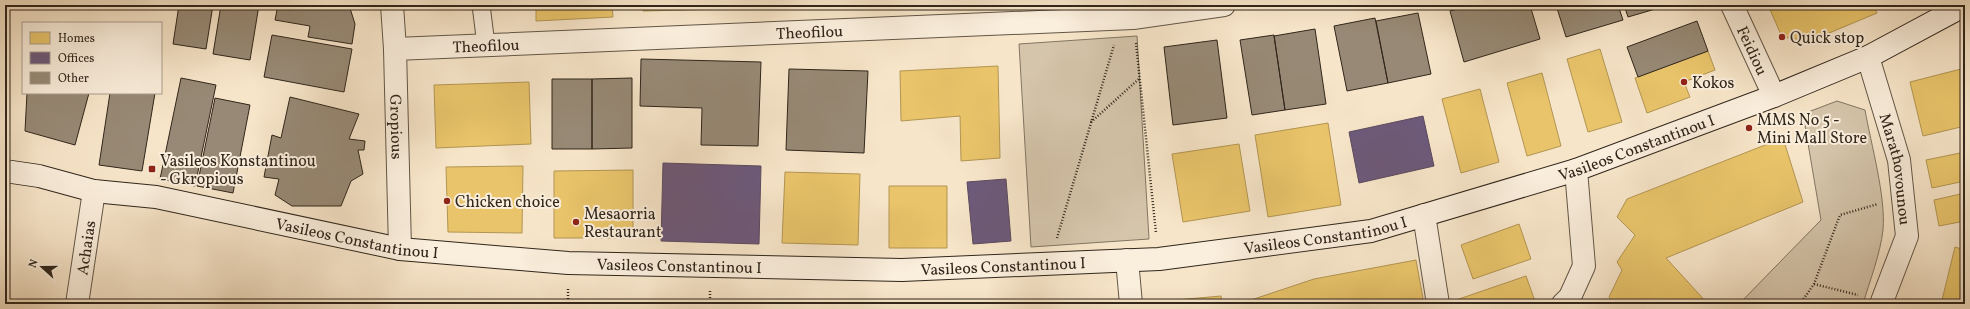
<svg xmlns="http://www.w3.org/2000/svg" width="1970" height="309" font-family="Vollkorn,serif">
<rect width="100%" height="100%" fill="#f7e5c9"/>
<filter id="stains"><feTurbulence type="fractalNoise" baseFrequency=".005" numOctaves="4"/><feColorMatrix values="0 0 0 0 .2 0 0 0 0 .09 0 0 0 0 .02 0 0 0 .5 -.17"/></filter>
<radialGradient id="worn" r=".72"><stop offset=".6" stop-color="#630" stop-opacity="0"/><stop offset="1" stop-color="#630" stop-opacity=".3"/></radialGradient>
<!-- green -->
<path fill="#d5c5ab" stroke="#827663" d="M1137,36L1149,239L1031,247L1019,44Z
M1837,101L1865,110C1871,144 1886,197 1883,230C1880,255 1870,280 1863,304H1739L1821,220L1803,114Z"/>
<!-- homes -->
<path fill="#e9c46a" stroke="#b29552" d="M536,5H612L613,17L536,21Z
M643,5H725V9L643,11Z
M1768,5H1873L1877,13L1810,41L1782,37Z
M1600,49L1622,122L1588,132L1567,59Z
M1708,51L1715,70L1684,82L1690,97L1647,113L1635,78Z
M998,66L1000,158L961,161L960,116L901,121L900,71Z
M1965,68V126L1923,136L1910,82Z
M1542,73L1561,146L1527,156L1507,83Z
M529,82L531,144L436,148L434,85Z
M1480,89L1499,162L1461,173L1442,99Z
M1328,123L1341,205L1268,217L1255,135Z
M1783,138L1803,202L1666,258L1708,304H1615L1609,297L1622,270L1617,262L1635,235L1617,217L1627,199Z
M1239,144L1250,211L1183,222L1172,154Z
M1965,152V181L1932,188L1926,160Z
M523,166L522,233L448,232L446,167Z
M633,170V238H554V171Z
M785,172L860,174L858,245L782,243Z
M889,186H947V248H889Z
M1965,193V221L1939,226L1934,200Z
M1519,224L1531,259L1473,279L1461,245Z
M1955,247L1965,250V304L1942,300Z
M1416,260L1424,304H1248V301L1314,279Z
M1526,276L1536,304H1457L1456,300Z
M1221,296L1222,304H1153V302Z"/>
<!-- offices -->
<path fill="#6d597a" stroke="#5b4a5e" d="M1423,116L1434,166L1359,183L1349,132Z
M663,163L761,166L759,244L661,241Z
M1006,179L1011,241L973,244L967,182Z"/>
<!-- building -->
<path fill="#978975" stroke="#30261b" d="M179,5H213L206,49L173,44Z
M221,5H259L250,60L213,54Z
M278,5H349L355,24L352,44L308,37L310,26L275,20Z
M1471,5H1530L1540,39L1464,62L1450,11Z
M1556,5H1618L1623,20L1566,37Z
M1624,5H1669L1628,17Z
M1418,13L1431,74L1388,83L1376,21Z
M1375,18L1388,83L1347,91L1334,26Z
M1697,21L1708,51L1638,77L1627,47Z
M1315,29L1326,104L1285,110L1274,36Z
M272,35L352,49L344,92L264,77Z
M1274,35L1285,110L1252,115L1240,40Z
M1217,40L1227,118L1173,125L1164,47Z
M641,59L761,62L758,146L701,145L702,108L640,106Z
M789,69L868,71L864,153L786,150Z
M181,78L216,85L195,186L160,179Z
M632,78V148L592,149V79Z
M552,79H592V149H552Z
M27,93H89L75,145L25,131Z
M110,93H155L142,171L99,165Z
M290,97L359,114L349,139L365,141L364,150H358L363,174L351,181L341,206H292L275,195L279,179L264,177L272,135L281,138Z
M215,98L250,105L233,193L197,186Z"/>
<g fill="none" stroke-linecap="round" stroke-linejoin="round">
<defs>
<path id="lane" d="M481,5L486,45"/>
<g id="street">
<path id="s1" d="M392,5L395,49L400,249"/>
<path id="s2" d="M1732,5L1774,96"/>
<path id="s3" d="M395,49L1133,18L1224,5"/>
<path id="s4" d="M1868,57L1899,160L1907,236L1881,304"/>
<path d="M1424,215L1438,304"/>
<path d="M1127,260L1131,304"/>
<path id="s5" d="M77,304L94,191"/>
<path d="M1563,304L1570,297L1584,266L1576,170"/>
</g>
<g id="secondary">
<path id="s6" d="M5,171L39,176L94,191L156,197L400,249L568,263L902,270L1159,259L1371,231L1576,170L1774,96L1868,57L1965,5"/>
</g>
</defs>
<!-- lane casing -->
<use href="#lane" stroke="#625646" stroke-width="19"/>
<!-- street casing -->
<use href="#street" stroke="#625646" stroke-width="24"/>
<!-- secondary casing -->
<use href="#secondary" stroke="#30261b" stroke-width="24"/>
<!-- path -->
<path stroke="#30261b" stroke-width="2.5" stroke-dasharray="1 2" stroke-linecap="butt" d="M1136,43L1156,233
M1091,122L1140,78
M1057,238L1114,45
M1814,284L1858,295
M568,289V304
M710,291V304
M1800,304L1814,284L1840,215L1878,204"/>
<!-- lane -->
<use href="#lane" stroke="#faeedc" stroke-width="17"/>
<!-- street -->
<use href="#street" stroke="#faeedc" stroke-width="22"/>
<!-- secondary -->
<use href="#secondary" stroke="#faeedc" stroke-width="22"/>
</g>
<!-- markers -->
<g fill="#8f2418" stroke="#faeedc" stroke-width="1.5">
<circle cx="1782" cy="37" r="4"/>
<circle cx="1684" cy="82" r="4"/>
<circle cx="1749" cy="128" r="4"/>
<rect x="148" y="165" width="8" height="8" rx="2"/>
<circle cx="447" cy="201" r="4"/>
<circle cx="576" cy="222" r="4"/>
</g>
<g text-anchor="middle" stroke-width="4" stroke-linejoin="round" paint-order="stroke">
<!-- street labels -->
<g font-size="16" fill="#30261b" stroke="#faeedc">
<text dy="6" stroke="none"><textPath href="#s3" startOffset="415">Theofilou</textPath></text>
<text dy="6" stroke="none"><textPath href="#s3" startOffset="91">Theofilou</textPath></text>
<text dy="6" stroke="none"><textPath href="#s2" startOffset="50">Feidiou</textPath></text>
<text dy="6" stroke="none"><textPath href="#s1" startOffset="122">Gropious</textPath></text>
<text dy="6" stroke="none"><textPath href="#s6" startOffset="1655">Vasileos Constantinou I</textPath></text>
<text dy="6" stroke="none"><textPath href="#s4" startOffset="116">Marathovounou</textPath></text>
<text dy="6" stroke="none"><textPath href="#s6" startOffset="1331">Vasileos Constantinou I</textPath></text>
<text dy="6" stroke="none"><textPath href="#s6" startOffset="359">Vasileos Constantinou I</textPath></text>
<text dy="6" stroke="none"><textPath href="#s5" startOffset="57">Achaias</textPath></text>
<text dy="6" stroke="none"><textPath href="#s6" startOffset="683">Vasileos Constantinou I</textPath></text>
<text dy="6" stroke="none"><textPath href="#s6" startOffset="1007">Vasileos Constantinou I</textPath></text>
</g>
<!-- poi labels -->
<g font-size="16" fill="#30261b" stroke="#faeedc" text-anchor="start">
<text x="1790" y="43">Quick stop</text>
<text x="1692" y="88">Kokos</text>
<text x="1757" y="125">MMS No 5 -<tspan x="1757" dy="18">Mini Mall Store</tspan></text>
<text x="160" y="166">Vasileos Konstantinou<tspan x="160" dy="18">- Gkropious</tspan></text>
<text x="455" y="207">Chicken choice</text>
<text x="584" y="219">Mesaorria<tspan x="584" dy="18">Restaurant</tspan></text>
</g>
</g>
<!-- margin -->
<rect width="1970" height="309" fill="none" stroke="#f7e5c9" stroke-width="20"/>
<rect x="6" y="6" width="1958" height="297" fill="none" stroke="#30261b" stroke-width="2"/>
<rect x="10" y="10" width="1950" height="289" fill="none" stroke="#30261b"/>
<!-- legend -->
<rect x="22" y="22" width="140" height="72" fill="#faeedc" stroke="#a99e8f"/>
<rect x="30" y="32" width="20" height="12" fill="#e9c46a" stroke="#a99e8f"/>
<text x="58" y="42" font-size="12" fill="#30261b">Homes</text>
<rect x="30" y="52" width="20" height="12" fill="#6d597a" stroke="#a99e8f"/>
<text x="58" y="62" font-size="12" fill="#30261b">Offices</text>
<rect x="30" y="72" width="20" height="12" fill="#978975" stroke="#a99e8f"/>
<text x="58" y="82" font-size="12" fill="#30261b">Other</text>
<!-- north arrow -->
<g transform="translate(42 267) rotate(291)" stroke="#faeedc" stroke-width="3" paint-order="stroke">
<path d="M0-3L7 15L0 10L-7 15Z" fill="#30261b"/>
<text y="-6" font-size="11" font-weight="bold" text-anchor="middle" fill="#30261b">N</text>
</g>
<rect width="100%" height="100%" filter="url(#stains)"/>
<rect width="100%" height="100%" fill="url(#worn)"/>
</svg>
